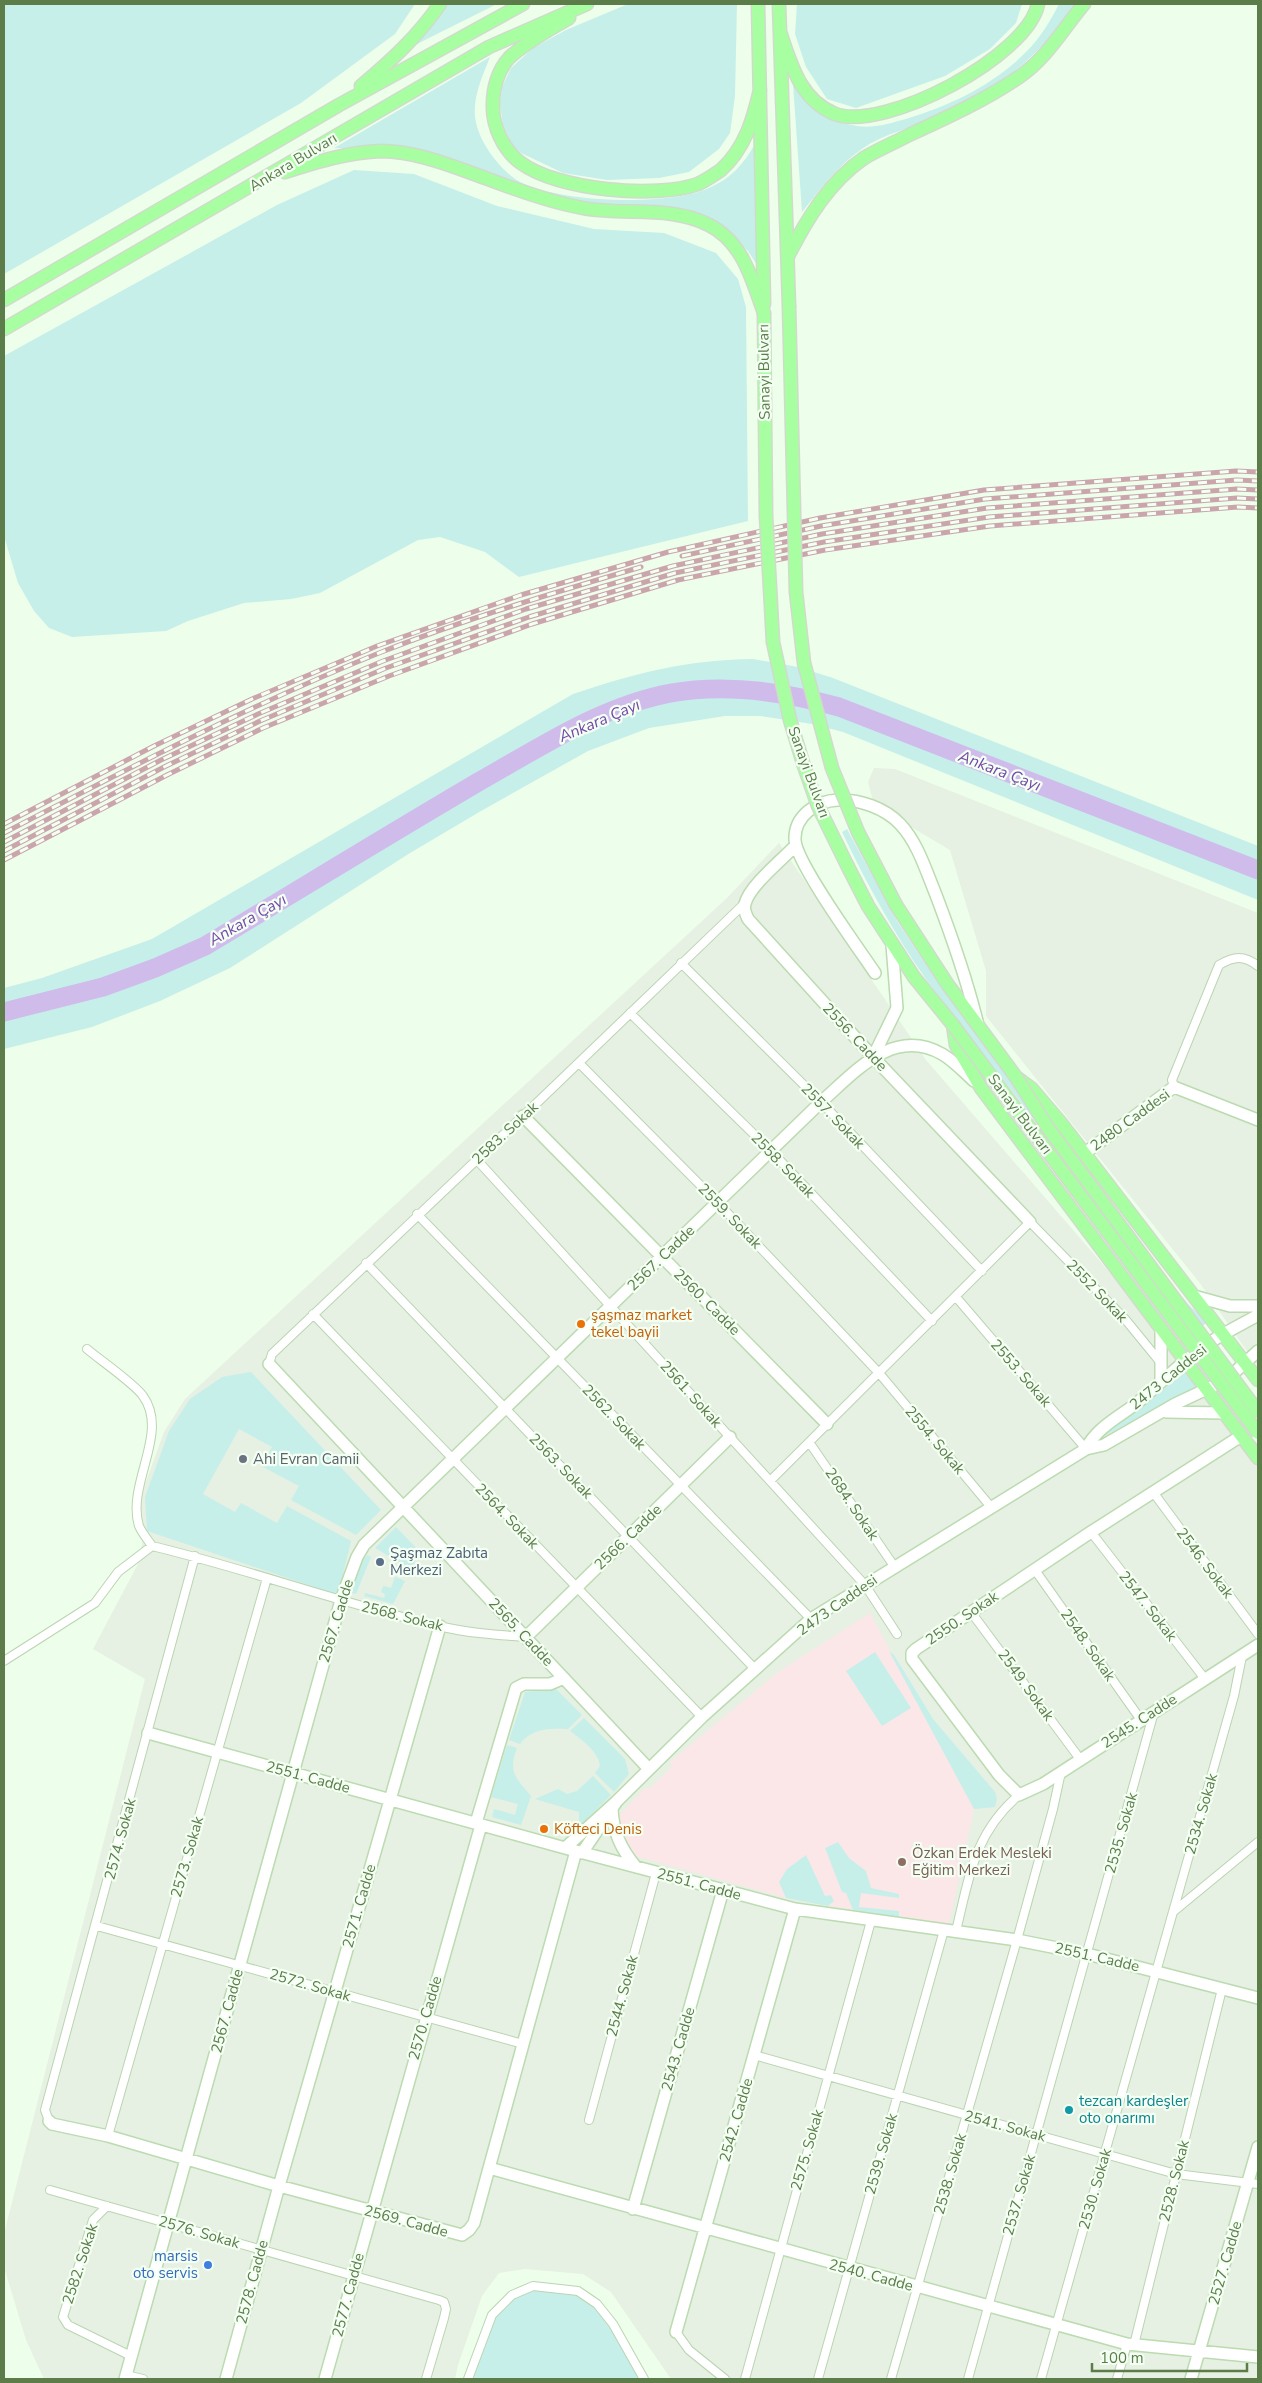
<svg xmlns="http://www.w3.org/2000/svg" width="1262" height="2383" font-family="'Nunito Sans',sans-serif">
<rect width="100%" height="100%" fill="#edfeeb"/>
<!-- industrial -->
<path fill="#e6f0e3" d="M874,768L895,769L1258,913V1367L1199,1282L986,1016V971L950,850L874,805L868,782Z
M779,843L926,1060L1258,1444V2379H671L611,2292L583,2274L525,2269L499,2273L482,2296L458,2365L455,2379H44L26,2340L4,2267V2234L145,1679L93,1649L138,1564L142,1544L140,1498L164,1432L185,1399L727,898Z"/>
<!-- education -->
<path fill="#fbe7e8" d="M870,1613L974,1809L949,1924L853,1910L786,1898L635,1856L616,1819L645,1788L649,1789L672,1767L670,1762L778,1672Z"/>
<!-- green -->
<path fill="#c6efea" d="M4,4H415L395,34L301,103L4,274Z
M437,4H497L405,50Z
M628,4H737L735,96L730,133L719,149L689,172L659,178L607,180L563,173L521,153L512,145L503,125L500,105L502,87L511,68L533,48L566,30Z
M797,4H1022L1016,23L990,49L945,76L856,108L827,99L806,67L795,34Z
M1059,4H1079C1052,37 1023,69 986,92C970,101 952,111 935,118C911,129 884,133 862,149C838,165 820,190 802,212L793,84C806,107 831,122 857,126C873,129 891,123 906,119C951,105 994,85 1027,51C1040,38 1051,20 1059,4Z
M490,57C483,75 473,96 475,116C477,139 497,166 515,179C552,203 669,207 709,188C730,179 744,164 755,144L760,263L757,265L748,251L727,232L710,221L598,208L385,149L334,148Z
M354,170L414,174L497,206L594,229L664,233L716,253L738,279L746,307L748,521L519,577L485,552L440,537L418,540L320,593L291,599L244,603L188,621L166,631L72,637L49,628L34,611L18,583L4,536V356L277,205Z
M753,659L798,667L833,678L1258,846V900L843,732L812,724L760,716H725L649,728L588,751L481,811L410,853L230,968L160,1001L92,1027L4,1049V988L42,978L152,939L573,694C636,673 686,660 753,659Z
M847,829L897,921L935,978L1162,1274L1190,1306L1208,1322L1191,1334L1161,1285L928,982C894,934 867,884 842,832Z
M251,1372L381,1510L356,1535L291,1500L299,1486L261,1466L272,1447L239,1429L203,1494L235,1512L241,1503L277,1523L287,1506L351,1541L338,1595L147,1531L145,1497L169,1431L190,1399L222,1377Z
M1185,1373L1196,1387L1097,1440Z
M396,1527L420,1552L408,1575L397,1561L375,1548Z
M368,1555L371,1557L356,1594L352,1593L361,1561Z
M395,1577L405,1581L393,1604L364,1596L365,1593L384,1598L385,1594L381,1592L383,1586L391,1588Z
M889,1651L894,1655L933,1719L995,1792L997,1799L995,1807L974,1809Z
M875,1652L911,1708L882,1726L846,1671Z
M556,1689L582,1715L568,1729C551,1728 531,1728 520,1744L509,1740L525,1692Z
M584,1718L625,1759L629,1774L614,1792L595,1773L600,1766C599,1752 581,1739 570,1731Z
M507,1745L517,1748C508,1772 515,1777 531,1796L521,1825L492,1817L494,1809L515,1815L518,1804L491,1797Z
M593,1776L611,1795L579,1827V1812L535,1799L558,1789L567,1794L577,1791Z
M838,1842L849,1858L866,1871L871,1888L899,1894V1898L861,1893L859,1907L899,1911V1917L853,1910L846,1893L842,1892L825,1848Z
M806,1855L825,1896L831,1895L834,1901L828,1906L786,1898L779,1882L787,1869Z
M533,2286L578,2291L597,2304L644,2379H468L492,2315L512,2295Z"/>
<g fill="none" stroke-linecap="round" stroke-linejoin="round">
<!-- river -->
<path stroke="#d0bceb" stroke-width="19" d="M4,1012L103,987L155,968L205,946C297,891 388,835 480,781C541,747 601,706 671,693C727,683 785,692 839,707L1258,870"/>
<defs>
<path id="street" d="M681,963L821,1102L982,1271
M630,1013L771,1151L932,1321
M579,1063L718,1203L879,1373L991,1507
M1174,1087L1172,1080L1219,965C1234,956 1244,955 1258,966
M477,1160L865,1585L897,1634
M417,1214L811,1619
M366,1263L755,1669
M956,1297L1086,1449
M313,1314L702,1717
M87,1349C100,1360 135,1384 143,1396C170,1433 126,1484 139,1526C142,1533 148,1540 152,1546C248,1569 342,1604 439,1626C467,1633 497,1635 526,1637
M269,1364L272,1354L542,1098L745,903
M809,1442L894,1566
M770,1481L1030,1222L1125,1319L1161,1363
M1153,1492L1258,1634
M1091,1532L1205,1679
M1035,1570L1141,1720
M971,1612L1080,1759
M4,1661L95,1603L118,1572L152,1546
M1173,1912L1258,1842
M97,1926L523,2044
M956,1931C969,1878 974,1833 1019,1795
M754,2055L1176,2174L1258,2184
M589,2120L656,1873
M49,2121L45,2110L195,1556
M108,2136L267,1578
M50,2190L439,2300L444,2302L446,2309L444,2318L426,2379
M107,2206L93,2220L63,2317L68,2325L131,2356
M676,2332L689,2350L725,2379
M1134,2345L1222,1989
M126,2375L143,2379
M468,2379L492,2315L512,2295L533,2286L578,2291L597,2304L613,2324L644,2379
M745,2379L871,1921
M818,2379L944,1930
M891,2379L1017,1940L1053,1809L1061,1772
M968,2379L1154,1712
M1041,2379L1234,1696L1242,1656
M1117,2379L1127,2344"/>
<path id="secondary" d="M796,845C783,859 749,886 745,904C743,910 746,914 748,919L873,1057L1030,1222
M875,973C859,949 796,863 795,840C794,816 816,801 838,800C859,799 885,808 900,824C918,843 926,871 936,895C952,937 967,980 978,1025
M873,1057L897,1008L892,945
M523,1116L827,1424
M1085,1153L1174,1087L1258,1120
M1194,1296L1230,1306H1258
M1161,1330V1382
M269,1364L649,1769
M1166,1412L1223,1413
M1241,1436L1091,1532L916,1649L912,1653V1659L999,1775L1019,1795L1043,1784L1258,1645
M1086,1449C1096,1428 1119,1417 1137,1403C1159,1385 1179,1364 1202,1348C1219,1335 1239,1326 1258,1315
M526,1637L730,1437
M148,1733L576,1851L795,1909L1017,1940L1087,1954L1258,1998
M617,1801L702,1717L811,1619L1086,1449L1104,1445L1175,1404L1226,1380L1258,1351
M612,1809C613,1832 621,1849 636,1867
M476,1823L516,1688L524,1684H550L564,1678
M565,1848L617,1801L582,1853
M49,2121L52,2124L108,2136L279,2186L462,2235L469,2230L474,2223L576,1851
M489,2168L1127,2344L1258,2357
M633,2209L723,1890
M676,2332L795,1909
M125,2379L341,1600L357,1557L364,1545L821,1102C854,1073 893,1026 942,1054C954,1061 964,1072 974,1081
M226,2379L279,2186L440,1626
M325,2379L481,1825
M1191,2379L1258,2147"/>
<path id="primary" d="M758,4L764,304
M779,4L789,306
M569,18C549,30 526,42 509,58C498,70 493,88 493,104C492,125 503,150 521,163C557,190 656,199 698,184C705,181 715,174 721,170C745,148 753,120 760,90
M780,32C791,64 800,100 835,114C885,132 1028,56 1038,4
M361,86C391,61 418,36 440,4
M285,172C317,162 348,152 381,151C417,151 454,167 488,179C517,190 547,201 578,207C621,217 668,204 709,225C743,242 752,280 764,313
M788,256C807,219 829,182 864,158C879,149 896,142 911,134C948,117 985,100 1019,77C1046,59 1063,29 1084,4
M4,300L339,105L523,4
M4,329L489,47L587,4
M848,867L868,906L914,977L953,1025L956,1045L981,1088L1258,1458
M896,905L948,985L1016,1077L1032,1089L1061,1123L1258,1380"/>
</defs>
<!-- street casing -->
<use href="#street" stroke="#bad5b1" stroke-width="10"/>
<!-- secondary casing -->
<use href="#secondary" stroke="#bbdbb0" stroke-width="14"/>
<!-- primary casing -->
<use href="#primary" stroke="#d1dbcc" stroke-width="15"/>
<!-- street -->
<use href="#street" stroke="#fff" stroke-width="8"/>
<!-- secondary -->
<use href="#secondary" stroke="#fff" stroke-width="11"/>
<!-- primary -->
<use href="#primary" stroke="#a8ffa1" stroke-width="12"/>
<defs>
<path id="rail" d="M682,556L821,526L985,499L1237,480L1258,481
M4,824L154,746L252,699L377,646L521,595L668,552L820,518L984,490L1236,471L1258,472
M4,833C127,769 250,705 379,653C465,619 553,593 641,567
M4,842L161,760L258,714L383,661L526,609L673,566L822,534L987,508L1237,489L1258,490
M4,851L164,767L260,721L386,668L529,617L675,573L824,542L989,517L1237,498L1258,499
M4,860L167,775L263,728L389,676L532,624L678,580L825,550L990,526L1238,507L1258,508"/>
</defs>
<!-- rail casing -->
<use href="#rail" stroke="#cba5ac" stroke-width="5"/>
<!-- rail -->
<use href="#rail" stroke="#f4fff3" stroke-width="3" stroke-dasharray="9" stroke-linecap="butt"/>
<defs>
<path id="primary-bridge" d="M789,306L796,592L804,663L832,768L858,832L896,905
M764,313L766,516L773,642L790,720L803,763L818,806L848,867
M953,1025L1258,1433
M1016,1077L1048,1128L1258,1412"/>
</defs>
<!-- primary-bridge casing -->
<use href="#primary-bridge" stroke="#d1dbcc" stroke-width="15" stroke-linecap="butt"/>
<!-- primary-bridge -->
<use href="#primary-bridge" stroke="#a8ffa1" stroke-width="12"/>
</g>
<!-- markers -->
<g fill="#e8710a" stroke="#f4fff3" stroke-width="2">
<circle cx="581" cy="1324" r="5"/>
<circle cx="544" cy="1829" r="5"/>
</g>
<circle fill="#6b7280" stroke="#f4fff3" stroke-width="2" cx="243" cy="1459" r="5"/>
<circle fill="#5c6f8a" stroke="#f4fff3" stroke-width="2" cx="380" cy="1562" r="5"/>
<circle fill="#8d6e63" stroke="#f4fff3" stroke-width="2" cx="902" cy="1862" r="5"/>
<circle fill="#0f9aa8" stroke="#f4fff3" stroke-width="2" cx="1069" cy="2110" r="5"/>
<circle fill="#3f7fe0" stroke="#f4fff3" stroke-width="2" cx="208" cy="2265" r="5"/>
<g text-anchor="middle" stroke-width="4.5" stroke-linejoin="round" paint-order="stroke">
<!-- street labels -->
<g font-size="15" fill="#5c7d4a" stroke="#f4fff3">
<text transform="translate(293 162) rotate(-31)" y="5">Ankara Bulvarı</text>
<text transform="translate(764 372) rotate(-91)" y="5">Sanayi Bulvarı</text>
<text transform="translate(809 772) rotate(70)" y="5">Sanayi Bulvarı</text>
<text transform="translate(855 1037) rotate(47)" y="5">2556. Cadde</text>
<text transform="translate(1020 1114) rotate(53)" y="5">Sanayi Bulvarı</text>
<text transform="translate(833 1116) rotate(46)" y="5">2557. Sokak</text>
<text transform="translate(1130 1120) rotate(-36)" y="5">2480 Caddesi</text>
<text transform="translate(505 1133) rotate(-43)" y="5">2583. Sokak</text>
<text transform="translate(783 1165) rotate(46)" y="5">2558. Sokak</text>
<text transform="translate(730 1216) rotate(46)" y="5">2559. Sokak</text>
<text transform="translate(661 1258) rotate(-44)" y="5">2567. Cadde</text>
<text transform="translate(1097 1291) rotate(46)" y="5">2552 Sokak</text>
<text transform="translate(707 1302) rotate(45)" y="5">2560. Cadde</text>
<text transform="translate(1021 1373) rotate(49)" y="5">2553. Sokak</text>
<text transform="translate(1168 1377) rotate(-39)" y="5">2473 Caddesi</text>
<text transform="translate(691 1394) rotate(48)" y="5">2561. Sokak</text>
<text transform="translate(614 1417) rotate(46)" y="5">2562. Sokak</text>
<text transform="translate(935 1440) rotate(50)" y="5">2554. Sokak</text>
<text transform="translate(561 1466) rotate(46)" y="5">2563. Sokak</text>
<text transform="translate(852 1504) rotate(56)" y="5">2684. Sokak</text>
<text transform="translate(507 1516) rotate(46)" y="5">2564. Sokak</text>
<text transform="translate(628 1537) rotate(-44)" y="5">2566. Cadde</text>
<text transform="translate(1205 1563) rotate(53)" y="5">2546. Sokak</text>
<text transform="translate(837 1605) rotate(-35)" y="5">2473 Caddesi</text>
<text transform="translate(1148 1606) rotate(52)" y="5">2547. Sokak</text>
<text transform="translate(402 1616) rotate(14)" y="5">2568. Sokak</text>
<text transform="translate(962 1618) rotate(-34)" y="5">2550. Sokak</text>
<text transform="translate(336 1621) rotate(-73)" y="5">2567. Cadde</text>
<text transform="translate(521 1632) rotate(47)" y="5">2565. Cadde</text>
<text transform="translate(1088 1645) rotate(55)" y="5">2548. Sokak</text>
<text transform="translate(1026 1685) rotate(54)" y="5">2549. Sokak</text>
<text transform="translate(1139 1721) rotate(-33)" y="5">2545. Cadde</text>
<text transform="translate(308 1777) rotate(15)" y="5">2551. Cadde</text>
<text transform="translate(1201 1814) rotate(-74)" y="5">2534. Sokak</text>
<text transform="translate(1121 1833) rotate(-74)" y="5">2535. Sokak</text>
<text transform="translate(120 1839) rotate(-75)" y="5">2574. Sokak</text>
<text transform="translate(187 1857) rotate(-74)" y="5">2573. Sokak</text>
<text transform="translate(699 1884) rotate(15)" y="5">2551. Cadde</text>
<text transform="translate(359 1906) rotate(-74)" y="5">2571. Cadde</text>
<text transform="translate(1097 1957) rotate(13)" y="5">2551. Cadde</text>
<text transform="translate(310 1985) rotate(16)" y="5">2572. Sokak</text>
<text transform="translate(622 1996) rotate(-75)" y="5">2544. Sokak</text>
<text transform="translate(227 2011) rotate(-75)" y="5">2567. Cadde</text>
<text transform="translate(425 2018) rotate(-74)" y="5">2570. Cadde</text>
<text transform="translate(678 2049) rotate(-74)" y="5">2543. Cadde</text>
<text transform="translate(736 2120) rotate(-74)" y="5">2542. Cadde</text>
<text transform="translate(1005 2126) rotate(15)" y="5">2541. Sokak</text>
<text transform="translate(807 2150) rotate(-74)" y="5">2575. Sokak</text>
<text transform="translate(881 2154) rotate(-74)" y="5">2539. Sokak</text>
<text transform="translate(950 2174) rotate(-74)" y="5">2538. Sokak</text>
<text transform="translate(1174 2181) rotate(-76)" y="5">2528. Sokak</text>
<text transform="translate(1095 2189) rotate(-74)" y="5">2530. Sokak</text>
<text transform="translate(1019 2195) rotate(-74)" y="5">2537. Sokak</text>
<text transform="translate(406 2221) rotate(15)" y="5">2569. Cadde</text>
<text transform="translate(199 2232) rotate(16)" y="5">2576. Sokak</text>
<text transform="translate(1225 2263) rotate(-74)" y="5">2527. Cadde</text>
<text transform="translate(80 2264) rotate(-72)" y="5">2582. Sokak</text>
<text transform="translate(871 2275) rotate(15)" y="5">2540. Cadde</text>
<text transform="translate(252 2282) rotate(-75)" y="5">2578. Cadde</text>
<text transform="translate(348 2295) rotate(-75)" y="5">2577. Cadde</text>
</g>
<!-- food labels -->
<g font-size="15" fill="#c56008" stroke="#f4fff3" text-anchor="start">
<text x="591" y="1320">şaşmaz market<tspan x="591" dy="17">tekel bayii</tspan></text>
<text x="554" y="1834">Köfteci Denis</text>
</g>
<!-- worship labels -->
<g font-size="15" fill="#5b616d" stroke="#f4fff3" text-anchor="start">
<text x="253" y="1464">Ahi Evran Camii</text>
</g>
<!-- service labels -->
<g font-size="15" fill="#4e5e75" stroke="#f4fff3" text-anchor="start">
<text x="390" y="1558">Şaşmaz Zabıta<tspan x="390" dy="17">Merkezi</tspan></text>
</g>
<!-- education labels -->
<g font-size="15" fill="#785e54" stroke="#f4fff3" text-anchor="start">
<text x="912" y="1858">Özkan Erdek Mesleki<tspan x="912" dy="17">Eğitim Merkezi</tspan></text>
</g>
<!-- culture labels -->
<g font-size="15" fill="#0d838f" stroke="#f4fff3" text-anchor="start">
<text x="1079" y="2106">tezcan kardeşler<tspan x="1079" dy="17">oto onarımı</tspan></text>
</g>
<!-- shop labels -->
<g font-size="15" fill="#366cbe" stroke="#f4fff3" text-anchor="end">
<text x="198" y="2261">marsis<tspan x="198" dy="17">oto servis</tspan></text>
</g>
<!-- water labels -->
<g font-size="16" font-style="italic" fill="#7549a9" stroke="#f4fff3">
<text transform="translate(599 720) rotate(-23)" y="6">Ankara Çayı</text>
<text transform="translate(1000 770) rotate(21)" y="6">Ankara Çayı</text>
<text transform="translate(247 919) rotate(-30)" y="6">Ankara Çayı</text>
</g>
</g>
<!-- border -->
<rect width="1262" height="2383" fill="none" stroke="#5c7d4a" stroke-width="10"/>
<!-- scale -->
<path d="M1092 2363v8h155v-8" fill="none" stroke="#5c7d4a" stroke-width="2.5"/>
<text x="1100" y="2363" font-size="15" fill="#5c7d4a" stroke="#f4fff3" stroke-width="4" paint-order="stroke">100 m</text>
</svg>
